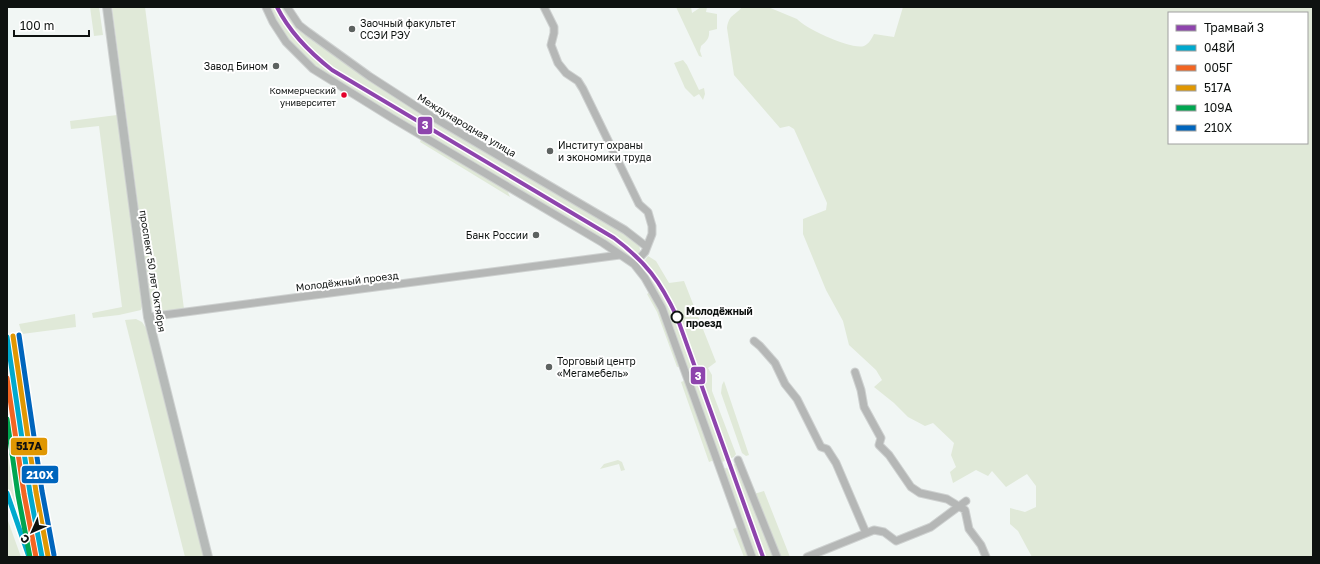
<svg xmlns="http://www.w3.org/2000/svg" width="1320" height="564" font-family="'Golos Text',sans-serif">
<rect width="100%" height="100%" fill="#f1f6f4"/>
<!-- green -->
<path fill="#e0e9d8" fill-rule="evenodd" d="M90,7H99L103,35L94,36Z
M112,7H145L184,309C173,311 157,316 151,304Z
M269,7H284L307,35L624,232L639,244L640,250L637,255L629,257L364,97L357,92L321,72L290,42L275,19Z
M676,7H691L692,13L701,7H707L706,12L717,14V29L709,31C710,38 706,42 701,46L700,51L702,57L699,56Z
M742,7H768L797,19C806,29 852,50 864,46C869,44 872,38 874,34L894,37L903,7H1313V557H1032L1018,531L1010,524V508L1025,512L1036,507V486L1027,474L1006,487L992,471L988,476L976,470L953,483L950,472L956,467L951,455L954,443L933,423L925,426L908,417L894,403L874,387L882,380L876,370L849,345L843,321L826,290L803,234V219L826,210L827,203L794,129L789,126L780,128L734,75L727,28C729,14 735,16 742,7ZM1169,13H1307V143H1169Z
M683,60L687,65L699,90L704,88L705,94L703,100L699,94L694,97L685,88L674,63Z
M117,115L142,306L141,310L119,315L93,318L92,313L122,307L99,126L71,129L70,121Z
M421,139L507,190L510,197L420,142Z
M648,256L656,261L669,283L684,281L716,362L708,368L712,375V391L736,454L734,457L722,462L719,461L686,367L642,269L643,263Z
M651,291L660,309L681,366L677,367L657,312L647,294Z
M75,314L76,327L22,334L19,324Z
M136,319L142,322L146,328L204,557H185L125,320Z
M7,363C16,428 23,494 39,557H31L7,489Z
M686,380L714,460L709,462L681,382Z
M724,381L749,455L746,456L742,453L721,393L722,385Z
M618,460L622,462L625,470L621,471L619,464L600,469L604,464Z
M734,464H736L775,557H755L724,469Z
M764,491L790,557H778L754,494Z
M7,518L21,557H7Z
M738,527L749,557H744L733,529Z"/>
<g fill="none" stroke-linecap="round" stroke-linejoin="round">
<defs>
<path id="minor" d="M266,7L273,22L286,42L313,69L392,118L603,243L634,264L645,278L662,308L752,557
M287,7L299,25L308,32L369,76L431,116L625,230L647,247
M544,7L554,27V33L551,45L558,63L566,73L578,81L583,89L639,204L648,212L652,226V234L645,252L634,264
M148,317L620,255
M754,341L760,346L775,363L785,384L797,399L821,447L827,449L836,463L866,533
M855,372L861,390L864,407L881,438L879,445L889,455L911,487L920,493L947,499L965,510L969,529L981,545L986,557
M738,460L777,557
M807,557L874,530L884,532L896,541L931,527L966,501"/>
<path id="major" d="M107,7L148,317L208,557"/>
</defs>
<!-- minor casing -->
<use href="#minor" stroke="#ced1d0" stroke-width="9"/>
<!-- major casing -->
<use href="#major" stroke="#ced1d0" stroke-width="10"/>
<!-- minor -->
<use href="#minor" stroke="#b5b7b6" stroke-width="7"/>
<!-- major -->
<use href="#major" stroke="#b6bab8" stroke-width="8"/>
<defs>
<path id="rail-1" d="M7,337L30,493L42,557
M7,493L29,557"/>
<path id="rail-2" d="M7,378L24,494L36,557"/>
<path id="rail-3" d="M13,336L36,492L48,556"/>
<path id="rail-4" d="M7,419L18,495L30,557"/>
<path id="rail-5" d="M19,335L42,491L54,555"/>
</defs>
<!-- rail-1 casing -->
<use href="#rail-1" stroke="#fff" stroke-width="8"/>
<!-- rail-2 casing -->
<use href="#rail-2" stroke="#fff" stroke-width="8"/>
<!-- rail-3 casing -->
<use href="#rail-3" stroke="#fff" stroke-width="8"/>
<!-- rail-4 casing -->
<use href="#rail-4" stroke="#fff" stroke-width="8"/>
<!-- rail-5 casing -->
<use href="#rail-5" stroke="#fff" stroke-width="8"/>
<!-- rail-1 -->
<use href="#rail-1" stroke="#00a9ce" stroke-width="5"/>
<!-- rail-2 -->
<use href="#rail-2" stroke="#f26522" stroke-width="5"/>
<!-- rail-3 -->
<use href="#rail-3" stroke="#e09702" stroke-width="5"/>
<!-- rail-4 -->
<use href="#rail-4" stroke="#00a651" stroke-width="5"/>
<!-- rail-5 -->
<use href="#rail-5" stroke="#0065bd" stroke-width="5"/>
<defs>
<path id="tram-1" d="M277,7C290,33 309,52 332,70L614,238C646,262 660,281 677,317L763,557"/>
</defs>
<!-- tram-1 casing -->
<use href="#tram-1" stroke="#fff" stroke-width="7"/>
<!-- tram-1 -->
<use href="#tram-1" stroke="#8e44ad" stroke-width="4"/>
</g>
<!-- markers -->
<g fill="#5d6260" stroke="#fff" stroke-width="1.5">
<circle cx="352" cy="29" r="4"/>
<circle cx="276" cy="66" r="4"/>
<circle cx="550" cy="151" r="4"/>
<circle cx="536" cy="235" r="4"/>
<circle cx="549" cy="367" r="4"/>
</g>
<circle fill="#e4002b" stroke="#fff" stroke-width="1.5" cx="344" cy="95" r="3.5"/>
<circle fill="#fff" stroke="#0e1210" stroke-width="2" cx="677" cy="317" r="5.5"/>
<g text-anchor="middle" stroke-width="4" stroke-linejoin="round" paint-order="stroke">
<!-- bus labels -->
<g font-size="9" fill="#0e1210" stroke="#fff" text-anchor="end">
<text x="336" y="94">Коммерческий<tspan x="336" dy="12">университет</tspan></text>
</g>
<!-- poi labels -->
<g font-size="10" fill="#0e1210" stroke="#fff" text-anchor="start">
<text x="360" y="27">Заочный факультет<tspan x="360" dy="12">ССЭИ РЭУ</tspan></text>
<text x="268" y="70" text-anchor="end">Завод Бином</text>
<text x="558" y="149">Институт охраны<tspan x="558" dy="12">и экономики труда</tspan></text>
<text x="528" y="239" text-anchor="end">Банк России</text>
<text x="557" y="365">Торговый центр<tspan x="557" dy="12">«Мегамебель»</tspan></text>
</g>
<!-- street labels -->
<g font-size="10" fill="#0e1210" stroke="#fff">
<text transform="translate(467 125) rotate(31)" y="4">Международная улица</text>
<text transform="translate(153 271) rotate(81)" y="4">проспект 50 лет Октября</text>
<text transform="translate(347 281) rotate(-7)" y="4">Молодёжный проезд</text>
</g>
<!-- stop labels -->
<g font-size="10" font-weight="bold" fill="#0e1210" stroke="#fff" text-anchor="start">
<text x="686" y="315">Молодёжный<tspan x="686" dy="12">проезд</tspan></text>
</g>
</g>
<g stroke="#fff" stroke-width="1.5">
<rect x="417" y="116" width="16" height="19" rx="4" fill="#8e44ad"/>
<rect x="690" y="366" width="16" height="19" rx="4" fill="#8e44ad"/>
<rect x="10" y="437" width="38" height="19" rx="4" fill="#e09702"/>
<rect x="21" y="465" width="38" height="19" rx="4" fill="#0065bd"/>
</g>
<g font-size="11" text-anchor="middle" font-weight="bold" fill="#fff">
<text x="425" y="129">3</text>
<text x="698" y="380">3</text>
<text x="40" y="479">210Х</text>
</g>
<g font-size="11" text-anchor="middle" font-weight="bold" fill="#111">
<text x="29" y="450">517А</text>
</g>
<!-- border -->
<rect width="1320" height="564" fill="none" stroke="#0e1210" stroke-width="16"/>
<!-- legend -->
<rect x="1168" y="12" width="140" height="132" fill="#ffffff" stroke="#9fa09f"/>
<rect x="1176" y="25" width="20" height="6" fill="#8e44ad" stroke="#9fa09f"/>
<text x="1204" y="32" font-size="12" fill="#0e1210">Трамвай 3</text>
<rect x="1176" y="45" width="20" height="6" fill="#00a9ce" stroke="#9fa09f"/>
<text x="1204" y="52" font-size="12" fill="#0e1210">048Й</text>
<rect x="1176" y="65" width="20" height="6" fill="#f26522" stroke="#9fa09f"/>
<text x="1204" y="72" font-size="12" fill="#0e1210">005Г</text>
<rect x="1176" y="85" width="20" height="6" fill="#e09702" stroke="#9fa09f"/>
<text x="1204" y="92" font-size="12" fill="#0e1210">517А</text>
<rect x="1176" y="105" width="20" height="6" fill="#00a651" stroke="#9fa09f"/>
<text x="1204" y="112" font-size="12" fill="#0e1210">109А</text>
<rect x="1176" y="125" width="20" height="6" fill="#0065bd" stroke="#9fa09f"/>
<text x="1204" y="132" font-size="12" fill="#0e1210">210Х</text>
<!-- north arrow -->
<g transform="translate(32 532) rotate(225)" stroke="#ffffff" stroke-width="3" paint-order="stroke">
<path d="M0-3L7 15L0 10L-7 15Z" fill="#0e1210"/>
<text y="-6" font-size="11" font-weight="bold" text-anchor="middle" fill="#0e1210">С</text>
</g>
<!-- scale -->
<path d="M14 30v6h75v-6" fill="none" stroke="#0e1210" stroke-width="2"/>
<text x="20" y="30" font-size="12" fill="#0e1210" stroke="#ffffff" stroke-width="3" paint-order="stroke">100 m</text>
</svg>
